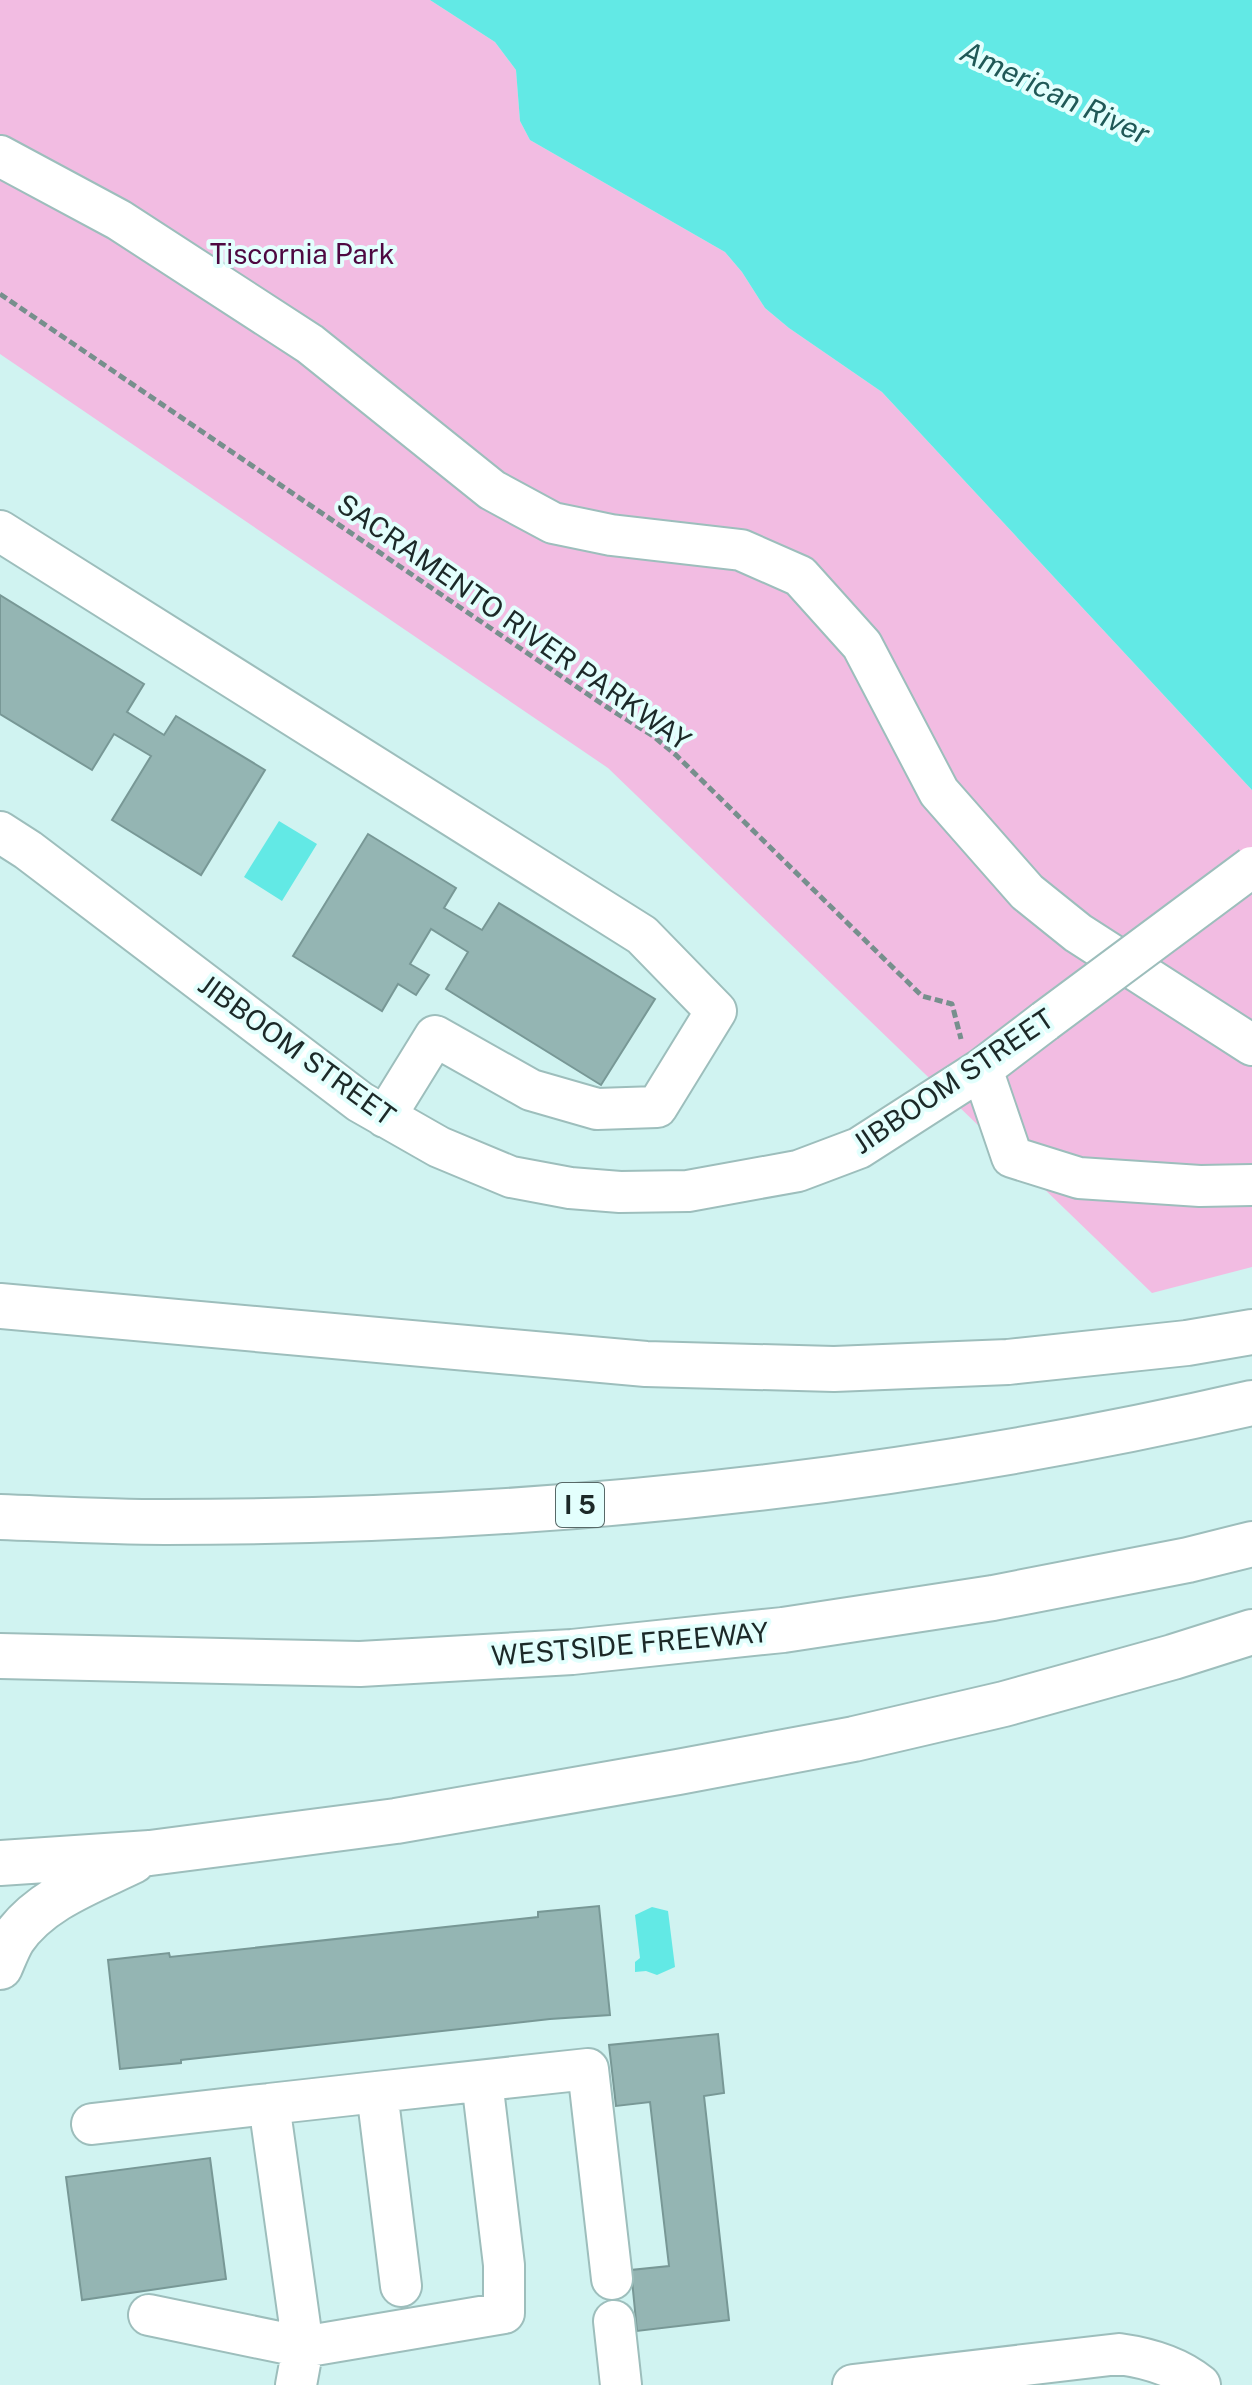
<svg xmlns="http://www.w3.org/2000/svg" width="1252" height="2385" font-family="'Public Sans',sans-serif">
<rect width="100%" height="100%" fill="#d0f3f1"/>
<!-- green -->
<path fill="#f2bce2" d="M0,0H430L495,42L516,70L520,121L530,140L725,252L742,272L765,308L789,328L882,392L1252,790V1267L1152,1293L608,768L0,354Z"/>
<!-- water -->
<path fill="#62e9e5" d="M430,0H1252V790L882,392L789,328L765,308L742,272L725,252L530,140L520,121L516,70L495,42Z
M279,821L317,844L282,901L244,877Z
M652,1907L668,1911L675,1967L657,1975L646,1971L635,1972V1962L640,1958L635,1915Z"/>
<!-- building -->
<path fill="#94b5b3" stroke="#789896" stroke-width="2" d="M0,595L144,684L127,712L164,735L176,716L265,770L201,875L112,820L151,756L114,734L92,770L0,714Z
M368,834L456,888L444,908L482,930L499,903L655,999L601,1085L446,989L468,952L431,929L410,964L429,975L416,995L398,984L382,1011L293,956Z
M599,1906L610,2015L550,2019L181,2060V2063L120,2069L108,1960L169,1953L170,1957L538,1917V1912Z
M718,2034L724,2093L704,2096L729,2320L637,2331L631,2270L669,2266L650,2102L616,2106L609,2045Z
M210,2158L226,2279L82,2300L66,2177Z"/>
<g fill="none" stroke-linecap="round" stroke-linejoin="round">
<defs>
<path id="minor" d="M0,156L119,220L310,344L492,490L553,523L611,535L741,550L800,576L862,645L939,792L1027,892L1078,933L1252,1045
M0,531L642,935L716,1011L657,1107L597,1109L531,1090L435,1036L385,1117
M0,832L28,850L360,1102L439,1147L511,1177L570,1188L620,1192L688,1191L798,1171L859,1148L982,1069L1045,1021
M982,1069L1012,1157L1079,1178L1200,1186L1252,1185
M377,2092L588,2069L612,2279
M92,2124L269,2104
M149,2315L303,2347L269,2104L377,2092L401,2286
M614,2321L621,2385
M296,2385L303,2347L504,2313V2265L482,2081
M853,2385L1119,2354C1148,2358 1177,2366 1200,2385"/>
<path id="highway" d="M0,1306L646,1364L834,1369L1008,1362L1187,1343L1252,1332
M0,1517C55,1519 110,1522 165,1522C530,1522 896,1485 1252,1403
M0,1656L360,1664L572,1652L783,1630L993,1598L1188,1560L1252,1544
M0,1863L150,1853L396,1821L678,1772L854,1739L1004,1704L1173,1657L1252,1632
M0,1967C4,1958 8,1947 13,1939C40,1899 92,1881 133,1861"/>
</defs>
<!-- minor casing -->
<use href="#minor" stroke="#9dbebc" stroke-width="44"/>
<!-- highway casing -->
<use href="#highway" stroke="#9dbebc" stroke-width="48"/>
<!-- path -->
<path stroke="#778f8d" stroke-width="5" stroke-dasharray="8 4" stroke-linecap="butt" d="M0,294L602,704L653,736L676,755L922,996L952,1004L961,1039"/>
<!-- minor -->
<use href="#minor" stroke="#fff" stroke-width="40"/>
<!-- highway -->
<use href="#highway" stroke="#fff" stroke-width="44"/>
<defs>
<path id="minor-bridge" d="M1045,1021L1252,867"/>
</defs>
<!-- minor-bridge casing -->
<use href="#minor-bridge" stroke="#9dbebc" stroke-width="44" stroke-linecap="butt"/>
<!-- minor-bridge -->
<use href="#minor-bridge" stroke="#fff" stroke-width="40"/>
</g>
<g text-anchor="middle" stroke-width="8" stroke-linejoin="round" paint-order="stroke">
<!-- shield labels -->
<rect fill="#e3fffd" stroke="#586968" stroke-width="2" x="556" y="1483" width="48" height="44" rx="6"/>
<g font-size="26" font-weight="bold" fill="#1c2928">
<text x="580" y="1514">I 5</text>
</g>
<!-- park labels -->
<g font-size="28" fill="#4e0841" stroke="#e3fffd">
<text x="302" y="264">Tiscornia Park</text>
</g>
<!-- street labels -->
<g font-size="28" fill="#1c2928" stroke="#e3fffd">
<text transform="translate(514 622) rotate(35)" y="10">SACRAMENTO RIVER PARKWAY</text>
<text transform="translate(297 1050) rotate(36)" y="10">JIBBOOM STREET</text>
<text transform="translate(953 1081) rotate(-34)" y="10">JIBBOOM STREET</text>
<text transform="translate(630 1644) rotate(-5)" y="10">WESTSIDE FREEWAY</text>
</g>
<!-- water labels -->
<g font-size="30" font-style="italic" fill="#205957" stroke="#e3fffd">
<text transform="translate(1055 93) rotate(25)" y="10">American River</text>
</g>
</g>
</svg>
